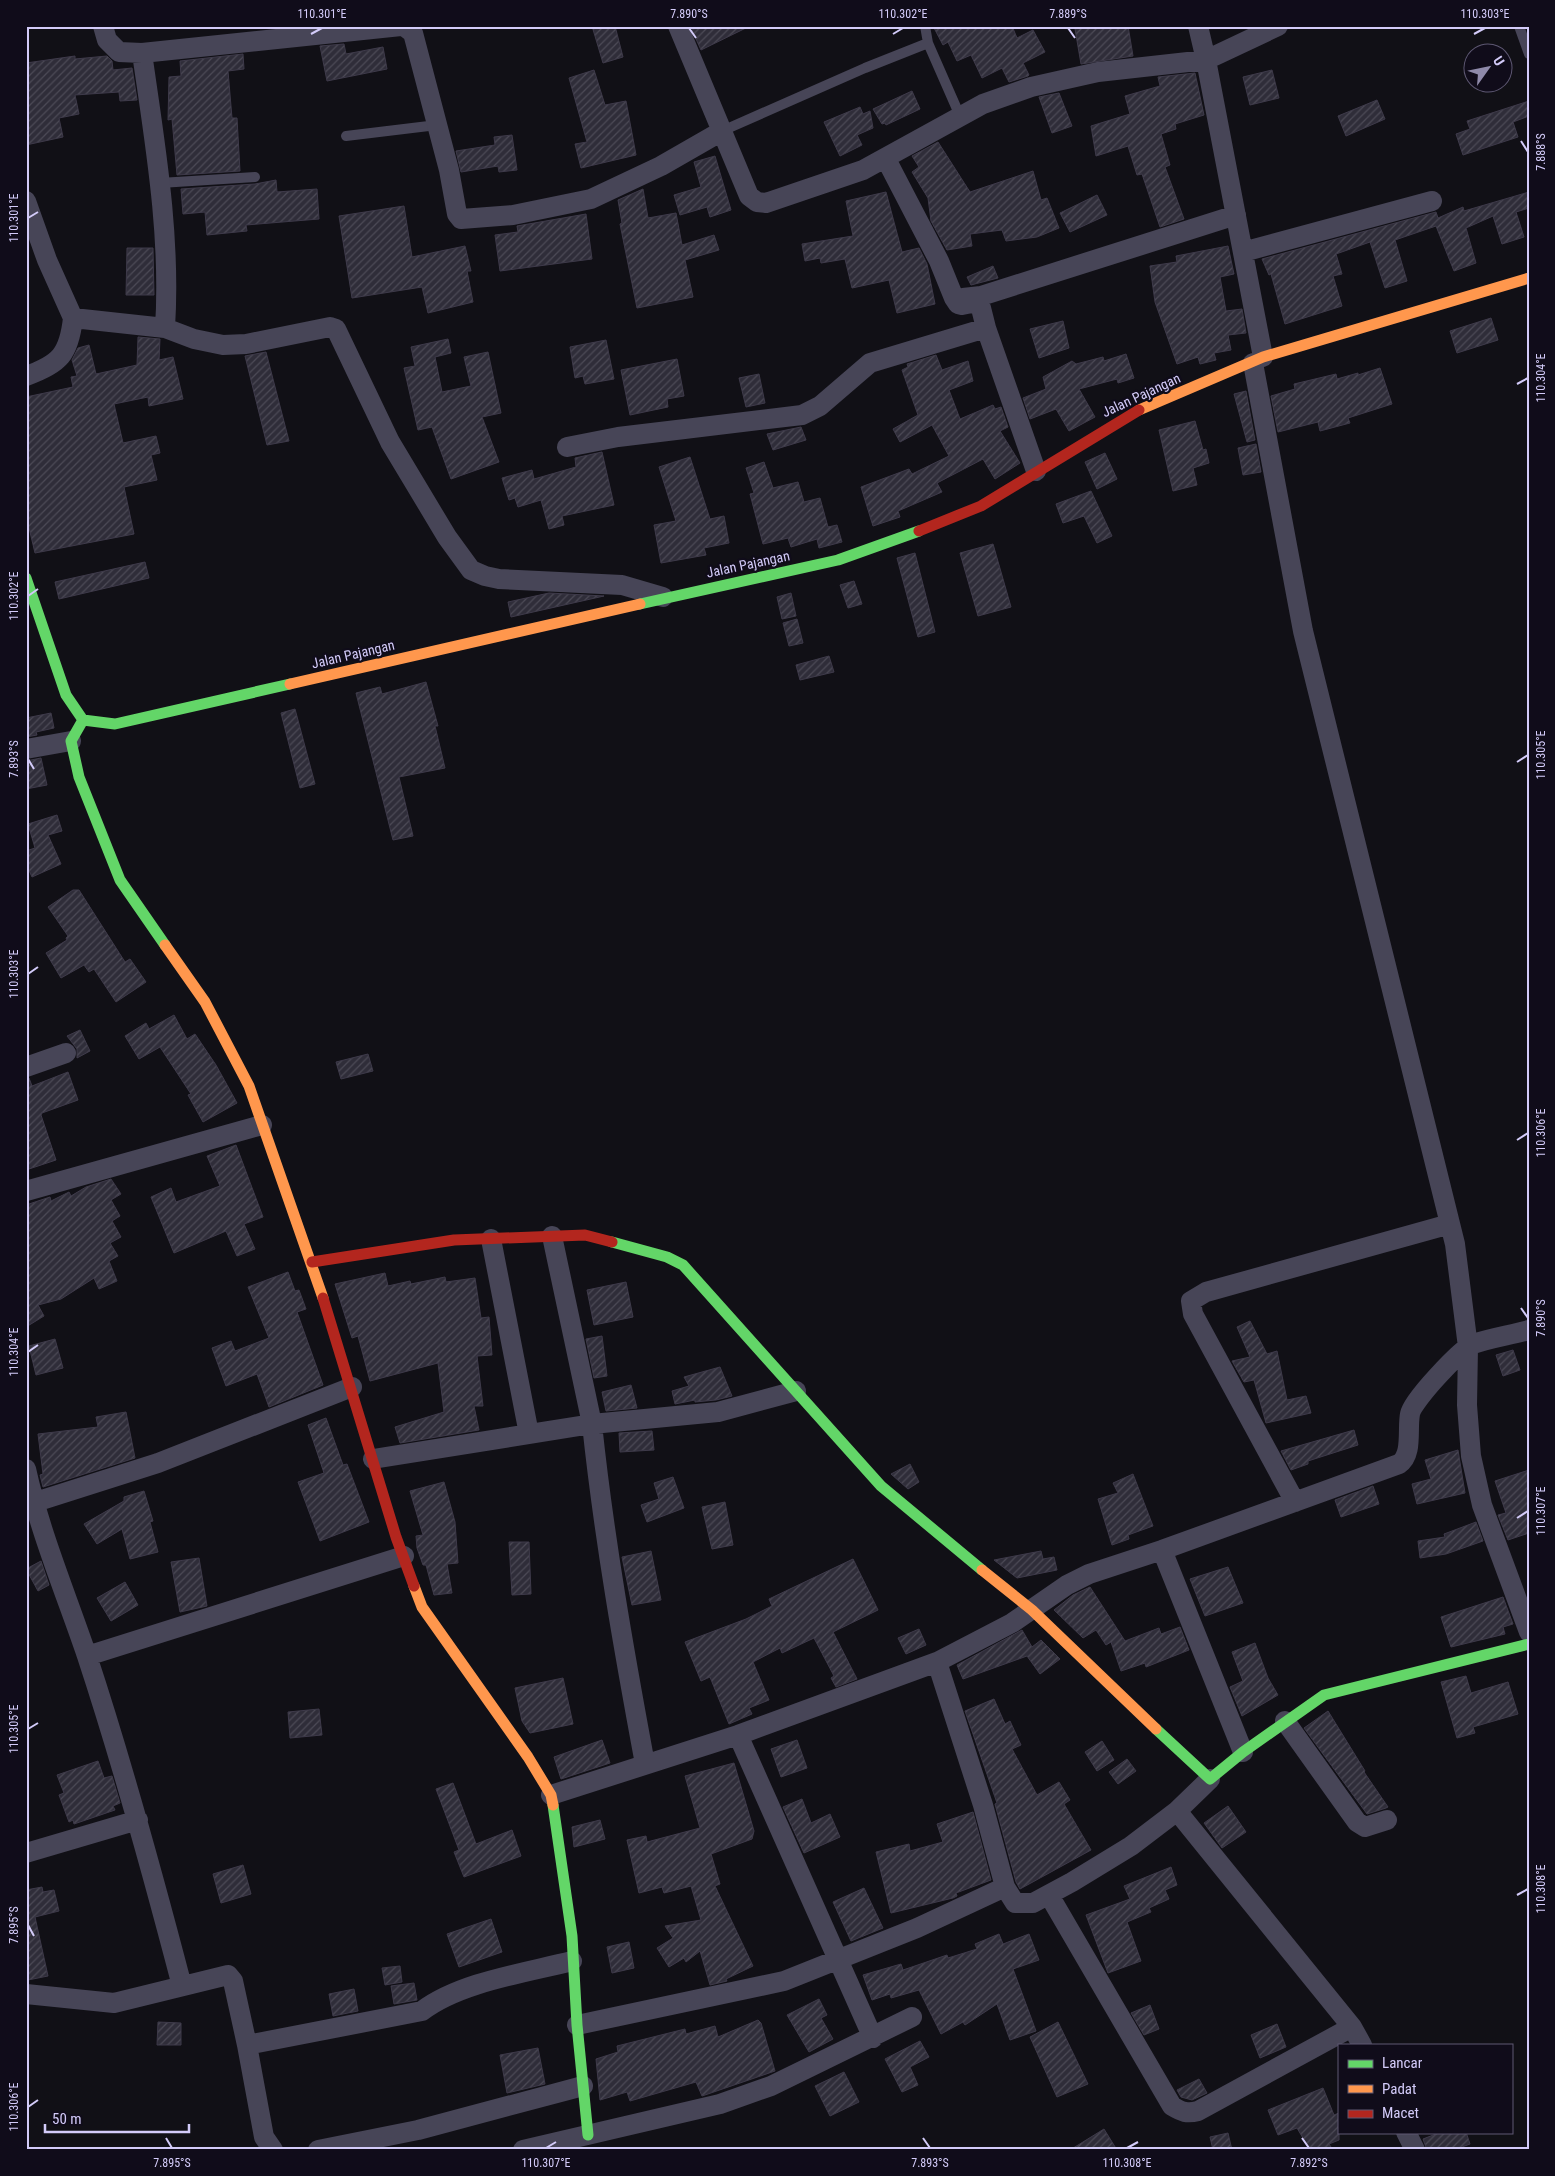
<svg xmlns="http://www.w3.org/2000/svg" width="1555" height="2176" font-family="'Roboto Condensed',sans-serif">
<defs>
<pattern id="building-hatch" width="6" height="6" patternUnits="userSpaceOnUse" patternTransform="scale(1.25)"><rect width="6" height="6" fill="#2f2d39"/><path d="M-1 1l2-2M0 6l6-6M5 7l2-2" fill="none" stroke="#4c4a56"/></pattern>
</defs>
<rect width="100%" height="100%" fill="#111016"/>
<!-- building -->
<path fill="url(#building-hatch)" stroke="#3e3a4a" d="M592,26H615L623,57L603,63Z
M700,26H750L701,50L692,30Z
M933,26H1012L1017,38L1033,30L1045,52L1023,63L1029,75L1028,76L1009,82L1002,68L982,78L971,55L957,61L948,42L943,45Z
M1089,26H1128L1133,56L1081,64L1075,29Z
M344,44L346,54L383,47L387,69L327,81L320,46Z
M243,54L244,69L228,71L232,118H237L240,171L177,175L172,119L168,120L169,77L181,76L180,61Z
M75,56V59L107,56L112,61L113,70L132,68L137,100L120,101L119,92L75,95L79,114L59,118L63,137L26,145V63Z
M594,70L605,105L626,101L636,155L581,168L575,144L587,142L569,78Z
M1272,70L1279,98L1250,105L1243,77Z
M1195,73L1204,115L1175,124L1176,129L1161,134L1170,165L1165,167L1184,219L1160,227L1142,174L1137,175L1128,146L1096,156L1091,126L1130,114L1125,96L1160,86L1158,77Z
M912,91L920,109L886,125L885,123L882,124L873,109Z
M1059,93L1072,126L1052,133L1039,97Z
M1377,100L1385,119L1346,136L1338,116Z
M1529,101V116L1513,122L1518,137L1463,155L1456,134L1470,129L1467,121Z
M860,107L863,114L870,111L873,128L857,135L862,145L840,156L824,122Z
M512,135L517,170L499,172L498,166L461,172L456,151L495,145L494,137Z
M938,142L970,192L1033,171L1041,200L1047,198L1059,228L1037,237L1006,241L1002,230L970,234L972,246L947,250L931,221L928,198L912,172L919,167L912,156Z
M715,156L731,210L710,217L707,207L680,215L674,195L701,187L694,162Z
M276,180L277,192L317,189L319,219L246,225L247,231L207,235L205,212L183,214L181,189L255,184Z
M643,189L648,218L676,213L682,245L714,235L719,250L685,260L693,297L637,308L620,224L622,223L618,200Z
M886,192L902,252L919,248L927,264L935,304L897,313L889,280L852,288L845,259L821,263L820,258L805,261L802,244L853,236L846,201Z
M1529,192V208L1516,212L1524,237L1502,244L1493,216L1466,228L1476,263L1454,271L1436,226L1395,240L1407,281L1385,288L1370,242L1336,254L1342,274L1333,276L1342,306L1285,324L1271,274L1269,275L1262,259L1436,212L1438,218L1463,207L1464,211Z
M1097,195L1107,215L1070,232L1060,213Z
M404,206L412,257L465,246L471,271H467L473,302L428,313L422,287L352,298L339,216Z
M586,214L592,259L500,271L495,235L518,232L517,226Z
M1228,246L1234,274L1220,277L1226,311L1242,309L1246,333L1228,335L1231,350L1214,353L1216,360L1200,364L1198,357L1177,364L1155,302L1150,266L1177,262L1176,256Z
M127,248H153L154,295H126Z
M993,266L998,278L971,285L967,277Z
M1491,318L1498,340L1457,353L1450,331Z
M1063,321L1069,348L1039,358L1030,329Z
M138,337L160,339L159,360L173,357L183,399L149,406L148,397L114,404L123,443L156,436L160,453L151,455L157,480L124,487L134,534L35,553L26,515V397L73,387L71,377L77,376L72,360L78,348L89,345L96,374L137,365Z
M448,339L451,353L435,357L442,392L471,386L464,357L488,352L501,413L482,417L499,462L451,479L432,427L418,430L404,368L415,366L411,347Z
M606,340L614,379L585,384L583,376L575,378L570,347Z
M266,352L289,441L267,445L245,356Z
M1126,354L1134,378L1118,383L1117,379L1079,389L1095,417L1069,431L1056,409L1030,419L1023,398L1046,389L1043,377L1072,361L1076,364L1103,357L1104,361Z
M936,355L942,370L968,361L973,381L949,390L960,419L993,405L995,409L1001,407L1008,427L1000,431L1020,463L995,479L983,459L937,483L942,492L898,511L900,517L873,526L861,487L909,469L912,474L949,456L932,425L900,442L893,429L918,415L902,370L908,367L907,364Z
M677,359L684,396L667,399L668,407L630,415L621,370Z
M1380,368L1392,404L1348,418L1350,423L1320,431L1318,422L1278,432L1271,396L1295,389L1294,384L1336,374L1337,379L1358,373V375Z
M759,374L765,403L746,407L739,378Z
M1246,391L1255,440L1247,442L1234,394Z
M1195,421L1203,450L1206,449L1209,463L1193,468L1197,485L1173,491L1159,430Z
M801,427L806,440L773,450L767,434Z
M1256,444L1261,472L1243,475L1238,448Z
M602,452L614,505L562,516L564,525L549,529L541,500L518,507L515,498L509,500L502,478L532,470L534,479L576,467L575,458Z
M1105,453L1117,479L1097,489L1085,462Z
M690,457L710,519L724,516L729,543L704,548L706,555L661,563L654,525L676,521L659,467Z
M764,462L773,488L798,482L804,502L820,498L828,527L837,525L842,542L819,548L817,539L791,547L788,538L763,544L750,494L754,493L746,468Z
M1091,491L1112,536L1097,543L1084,516L1063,523L1056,504Z
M993,544L1011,607L978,616L960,553Z
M915,553L935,632L918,637L897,558Z
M145,562L149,578L59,599L55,582Z
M854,581L862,604L848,608L840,585Z
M549,593L604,596L511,617L508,602Z
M791,593L796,616L782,619L777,597Z
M797,619L803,643L789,646L783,623Z
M829,656L834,672L800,680L796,665Z
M426,682L438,726H435L445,768L399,777L413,836L393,840L356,693L380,687L382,694Z
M295,709L315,784L300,788L281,713Z
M51,713L54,728L36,732L37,735L26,737V718Z
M41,758L47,785L26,789V761Z
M57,815L62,831L48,835L61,864L32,877L26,864V851L35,848L28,824Z
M73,890H79L125,962L130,959L146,982L116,1002L94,969L89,972L84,965L61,978L46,953L67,940L66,938L68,936L48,907Z
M174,1015L187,1039L195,1034L216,1065L237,1103L203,1122L188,1095L191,1094L160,1047L139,1059L125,1036L146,1023L149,1029Z
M80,1030L90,1051L77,1058V1049L67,1036Z
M368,1054L373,1071L341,1079L336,1062Z
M68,1072L78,1100L42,1113L41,1115L56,1160L26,1170V1079L29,1078L32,1086Z
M236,1145L263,1217L244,1224L255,1249L237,1256L226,1231L174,1253L151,1197L171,1188L176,1202L220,1186L207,1156Z
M111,1179L121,1194L111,1200L120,1216L112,1221L121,1237L110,1243L118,1256L109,1261L117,1281L99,1289L94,1278L61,1299L38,1305L44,1316L26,1327V1205L50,1197L51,1201L69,1192L71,1196L86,1187Z
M288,1272L295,1291L299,1290L306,1309L297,1312L323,1385L269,1407L257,1374L226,1386L212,1348L231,1341L235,1351L269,1338L248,1287Z
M385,1273L388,1286L410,1281L411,1284L445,1277L446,1282L475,1278L481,1318L489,1317L492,1355L477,1356L483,1406H474L479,1430L400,1443L395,1427L444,1412L438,1363L370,1381L358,1336L352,1338L335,1284Z
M626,1282L633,1317L594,1325L587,1290Z
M1250,1321L1267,1354L1277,1351L1287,1400L1306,1396L1311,1413L1266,1423L1254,1380L1244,1382L1232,1361L1250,1357L1237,1327Z
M602,1336L607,1376L594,1378L586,1339Z
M55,1339L63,1368L36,1375L29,1346Z
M1513,1350L1520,1370L1503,1376L1496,1355Z
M720,1367L732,1396L716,1400L695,1402V1400L675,1404L672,1391L689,1386L684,1377Z
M631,1385L637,1408L606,1411L602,1392Z
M126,1412L135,1458L43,1487L40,1475L43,1474L38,1434L98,1427L96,1417Z
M326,1418L343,1465L347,1464L369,1522L320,1541L298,1482L324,1473L308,1425Z
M1354,1430L1358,1445L1308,1461V1464L1291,1470L1281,1451Z
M652,1431L654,1450L620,1452L619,1433Z
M1458,1450L1465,1493L1417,1504L1412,1484L1431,1479L1425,1460Z
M910,1464L919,1482L908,1489L891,1474Z
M1529,1470V1533L1508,1540L1498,1515L1506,1513L1495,1481Z
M1133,1474L1153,1526L1128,1535L1129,1539L1112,1545L1098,1499L1118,1493L1113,1483Z
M673,1477L684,1508L647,1522L641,1505L659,1499L654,1483Z
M444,1482L455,1522L458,1563L447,1564L452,1593L434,1595L426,1565H423L417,1548L416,1536L423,1535L410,1491Z
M1373,1486L1379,1504L1341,1517L1335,1500Z
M144,1491L153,1521L150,1522L158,1552L130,1559L122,1529L97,1544L84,1524L124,1501V1497Z
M725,1502L733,1545L712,1549L702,1507Z
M1476,1522L1483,1541L1446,1554L1420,1558L1418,1541L1445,1537L1444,1534Z
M509,1542H529L531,1594L512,1595Z
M651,1551L661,1600L632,1605L622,1557Z
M1041,1551L1043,1559L1054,1557L1057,1570L1017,1578L994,1560Z
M199,1558L207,1606L180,1612L171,1562Z
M853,1559L878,1610L833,1632L857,1679L836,1687L831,1678L834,1676L814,1638L782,1653L780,1648L753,1662L769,1700L749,1708L752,1714L729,1724L710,1677L701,1681L685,1642L746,1619L772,1606L769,1599Z
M41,1561L49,1585L38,1591L26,1569Z
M1228,1567L1243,1603L1205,1616L1190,1579Z
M125,1582L138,1605L111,1621L97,1598Z
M1090,1587L1125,1641L1159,1628L1161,1634L1180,1627L1189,1650L1146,1667L1145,1663L1121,1671L1111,1642L1106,1645L1096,1630L1083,1638L1054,1610L1073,1595Z
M1503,1597L1513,1624L1503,1627L1505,1634L1451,1647L1441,1617Z
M919,1629L926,1645L906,1654L898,1638Z
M1022,1630L1032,1647L1041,1640L1060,1659L1040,1674L1027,1656L963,1679L957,1665Z
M1255,1643L1268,1678L1278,1695L1242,1716L1230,1687L1243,1681L1232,1652Z
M1466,1676L1471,1693L1508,1682L1518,1714L1473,1727L1475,1733L1457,1738L1441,1682Z
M563,1678L573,1724L530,1733L522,1721L515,1688Z
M994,1699L1005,1724L1010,1721L1021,1745L1012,1749L1037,1795L1059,1782L1070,1800L1064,1804L1091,1850L1020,1889L1016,1882L995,1804L997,1803L965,1711Z
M319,1709L322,1735L290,1738L288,1712Z
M1328,1711L1365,1771L1364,1772L1388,1807L1386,1808L1367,1814L1304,1728Z
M602,1740L610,1763L561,1779L554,1757Z
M797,1740L807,1768L781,1777L771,1749Z
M1102,1741L1114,1760L1097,1771L1085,1752Z
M1127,1759L1136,1771L1118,1784L1109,1772Z
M98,1761L104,1778L112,1776L120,1803L113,1806L115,1810L74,1824L73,1820L69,1822L59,1795L64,1793L57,1775Z
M734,1763L754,1831L752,1839L711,1854L720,1884L715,1886L753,1966L726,1979L727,1981L710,1985L700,1951L686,1962L684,1958L669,1967L657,1948L673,1938L665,1926L701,1920L691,1886L664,1893L662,1887L639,1893L627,1840L646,1836L647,1842L700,1828L685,1776Z
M453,1783L476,1844L512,1830L521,1856L464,1877L454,1852L459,1850L436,1789Z
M802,1799L811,1823L830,1814L840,1837L804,1853L783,1807Z
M1228,1806L1246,1832L1222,1848L1204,1823Z
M973,1812L991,1880L956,1893L957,1896L953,1898L891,1913L876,1852L909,1844L910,1851L943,1842L937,1824Z
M600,1820L605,1839L574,1847L572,1827Z
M243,1865L251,1894L221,1903L213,1874Z
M1171,1867L1177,1885L1165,1890L1169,1899L1149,1908L1151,1912L1127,1922L1141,1961L1108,1973L1086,1915L1130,1899L1124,1886Z
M42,1887L43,1892L54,1890L59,1911L35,1917L48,1976L28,1980L26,1971V1890Z
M864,1888L883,1928L851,1941L833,1902Z
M491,1919L502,1952L459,1967L447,1934Z
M999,1934L1003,1944L1029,1934L1039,1960L1013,1969L1036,2031L1010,2040L997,2004L965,2025L963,2022L941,2034L919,1990L891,1998L890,1994L872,2000L863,1975L901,1964L903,1970L947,1955L948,1958L977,1949L975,1944Z
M629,1942L634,1968L612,1973L607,1947Z
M400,1966L402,1982L385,1985L382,1968Z
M414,1983L417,2000L394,2004L391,1986Z
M354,1989L358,2011L333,2016L329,1994Z
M819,1999L827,2015L821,2018L833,2039L809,2052L787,2015Z
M1150,2005L1159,2029L1144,2035L1131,2013Z
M758,2020L761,2023L775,2071L702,2096L696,2082L630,2101L627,2092L600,2100L596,2059L618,2052L617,2046L685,2029L686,2034L715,2026L718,2037Z
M158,2022L181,2023V2045H157Z
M1058,2022L1088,2084L1057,2097L1030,2037Z
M1277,2024L1286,2047L1260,2058L1251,2035Z
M920,2041L929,2057L910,2067L918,2085L902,2092L885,2059Z
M538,2048L545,2084L507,2093L500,2055Z
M844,2072L859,2102L830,2116L815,2086Z
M1199,2079L1207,2093L1192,2100L1181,2097L1177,2090Z
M1323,2088L1334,2115L1339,2113V2140L1329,2144L1333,2150H1310L1297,2128L1278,2135L1268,2110Z
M1104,2129L1117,2150H1070Z
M1441,2132H1466L1470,2144L1454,2150H1427L1423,2139Z
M1228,2133L1232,2150H1213L1210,2137Z"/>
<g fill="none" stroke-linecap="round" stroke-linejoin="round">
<!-- lane -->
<path stroke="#474557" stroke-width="10" d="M925,26L928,43L960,116
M1519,26L1529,54
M722,131L865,68L928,43
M346,136L437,125
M160,183L255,177"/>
<!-- street -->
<path stroke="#474557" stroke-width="20" d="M103,26L107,40L119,52L142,53
M404,26L413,33L449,170L457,214L461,219L513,215L591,199L661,166L722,131
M678,26L749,196L757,202L766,203L863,170L983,104L1031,87L1098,72L1206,60L1278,26
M1198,26L1206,60L1263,357
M886,159L939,261L954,298L958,304L962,305L977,302L981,308L986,328L1036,471
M26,201L47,260L73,318
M1243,252L1432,201
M963,298L981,296L1236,215
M165,328C171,236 155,144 142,53L401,26
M1253,363L1303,631L1455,1244L1468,1347L1467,1405L1471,1456L1482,1505L1529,1632
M26,376C60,364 69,354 73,318L165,328L194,339L223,345L246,344L330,327L336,329L390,442L447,537L471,570L485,576L499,579L622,585L663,597
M567,447L618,437L802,415L820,406L870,363L986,328
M26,749L71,741
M26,1067L66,1053
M26,1191L262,1125
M552,1236L592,1424L718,1412L796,1391
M491,1239L529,1434
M373,1459L592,1424C604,1538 624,1651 645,1764
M26,1469C40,1533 66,1594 87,1656C123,1765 153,1875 182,1986
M1295,1502L1193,1314L1191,1301L1206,1292L1450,1224
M26,1505L158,1463L352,1387
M1162,1550L1243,1752
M87,1656L404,1556
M1285,1721L1357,1822L1365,1827L1387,1820
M738,1735L873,2038
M551,1795L738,1735L937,1662L1012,1623L1067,1585L1089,1574L1162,1550L1399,1464C1413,1455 1407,1429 1410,1414C1412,1401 1461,1349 1473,1344C1491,1338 1511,1335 1529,1330
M1177,1811L1352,2027L1362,2045
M26,1853L138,1820
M1005,1887L1015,1903H1033L1072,1882L1131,1846L1177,1811L1210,1779
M1049,1895L1172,2106C1182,2112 1187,2114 1198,2111L1352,2027
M26,1994L114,2003L228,1975L233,1981L247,2045L422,2011C460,1982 525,1973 572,1961
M577,2025L784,1981L917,1928L1005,1887L983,1805L937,1662
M247,2045L264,2137L273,2150
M1406,2132L1415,2150
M318,2150L418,2130L583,2086
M523,2150L720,2104L771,2086L912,2017"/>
<!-- fast -->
<path stroke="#63d668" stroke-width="11" d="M26,578L66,695L83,720L115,724L290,684
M640,604L838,560L919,531
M83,720L71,741L79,777L120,880L165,945
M612,1242L667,1257L683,1265L881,1486L982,1570
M1156,1729L1210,1779L1243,1752L1324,1695L1529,1644
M553,1805L572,1936L577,2025L588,2135"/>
<!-- slow -->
<path stroke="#ff974d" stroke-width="11" d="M1139,410L1263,357L1529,278
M290,684L640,604
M165,945L205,1002L249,1086L323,1298
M982,1570L1032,1610L1156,1729
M414,1586L422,1607L528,1757L551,1795L553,1805"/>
<!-- jam -->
<path stroke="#b3261e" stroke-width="11" d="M919,531L981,506L1139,410
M312,1262L454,1240L585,1235L612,1242
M323,1298L396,1537L414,1586"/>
</g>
<!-- ticks -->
<path fill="none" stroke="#d3cbf9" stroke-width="2" d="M689,28L696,38M1068,28L1075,38M311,34L322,28M893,34L903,28M1474,34L1485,28M1521,141L1528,152M28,218L38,212M1517,384L1528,378M28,596L38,589M28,759L34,769M1517,762L1528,755M28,974L38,967M1517,1140L1528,1133M1521,1308L1528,1318M28,1352L38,1345M1517,1518L1528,1511M28,1729L38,1723M1517,1895L1528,1889M28,1925L34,1936M28,2107L38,2100M166,2138L172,2148M923,2138L930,2148M1302,2138L1309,2148M546,2148L556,2142M1127,2148L1138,2142"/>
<g text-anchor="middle" stroke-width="4.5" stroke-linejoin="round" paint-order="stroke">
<!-- street labels -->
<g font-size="14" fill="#d3cbf9" stroke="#100c1a">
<text transform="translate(1141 395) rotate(-25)" y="5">Jalan Pajangan</text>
<text transform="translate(748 564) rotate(-12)" y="5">Jalan Pajangan</text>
<text transform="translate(353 654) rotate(-13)" y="5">Jalan Pajangan</text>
</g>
</g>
<!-- border -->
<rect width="1555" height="2176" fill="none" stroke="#100c1a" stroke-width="55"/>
<!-- legend -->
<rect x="1338" y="2044" width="175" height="90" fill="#100c1a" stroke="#5e5873"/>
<rect x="1348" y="2060" width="25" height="8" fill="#63d668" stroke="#5e5873"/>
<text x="1382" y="2068" font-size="15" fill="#d3cbf9">Lancar</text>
<rect x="1348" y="2085" width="25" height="8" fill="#ff974d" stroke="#5e5873"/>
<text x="1382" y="2094" font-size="15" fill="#d3cbf9">Padat</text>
<rect x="1348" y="2110" width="25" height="8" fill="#b3261e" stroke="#5e5873"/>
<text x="1382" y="2118" font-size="15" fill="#d3cbf9">Macet</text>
<!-- north arrow -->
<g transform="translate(1488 68) rotate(57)"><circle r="24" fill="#100c1a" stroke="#5e5873"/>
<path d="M0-4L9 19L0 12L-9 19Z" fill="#8f8aaa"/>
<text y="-8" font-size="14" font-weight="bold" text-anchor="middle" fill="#d3cbf9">U</text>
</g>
<!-- scale -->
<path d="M45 2124v8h144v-8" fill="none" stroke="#d3cbf9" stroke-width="2.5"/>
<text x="52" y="2124" font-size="15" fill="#d3cbf9" stroke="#100c1a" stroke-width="4" paint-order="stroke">50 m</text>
<rect x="28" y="28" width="1500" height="2120" fill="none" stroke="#d3cbf9" stroke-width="2"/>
<g font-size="12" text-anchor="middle" fill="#d3cbf9">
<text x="322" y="18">110.301°E</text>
<text x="689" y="18">7.890°S</text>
<text x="903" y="18">110.302°E</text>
<text x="1068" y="18">7.889°S</text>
<text x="1485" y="18">110.303°E</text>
<text transform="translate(1541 152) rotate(-90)" y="4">7.888°S</text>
<text transform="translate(14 218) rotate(-90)" y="4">110.301°E</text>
<text transform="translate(1541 378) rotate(-90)" y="4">110.304°E</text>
<text transform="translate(14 596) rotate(-90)" y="4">110.302°E</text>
<text transform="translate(1541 755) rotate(-90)" y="4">110.305°E</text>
<text transform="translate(14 759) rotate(-90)" y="4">7.893°S</text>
<text transform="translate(14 974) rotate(-90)" y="4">110.303°E</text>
<text transform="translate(1541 1133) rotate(-90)" y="4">110.306°E</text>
<text transform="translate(1541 1318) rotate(-90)" y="4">7.890°S</text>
<text transform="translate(14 1352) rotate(-90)" y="4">110.304°E</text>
<text transform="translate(1541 1511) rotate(-90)" y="4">110.307°E</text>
<text transform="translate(14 1729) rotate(-90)" y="4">110.305°E</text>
<text transform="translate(1541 1889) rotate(-90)" y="4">110.308°E</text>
<text transform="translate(14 1925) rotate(-90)" y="4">7.895°S</text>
<text transform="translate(14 2107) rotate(-90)" y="4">110.306°E</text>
<text x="172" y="2167">7.895°S</text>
<text x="546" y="2167">110.307°E</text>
<text x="930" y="2167">7.893°S</text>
<text x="1127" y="2167">110.308°E</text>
<text x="1309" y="2167">7.892°S</text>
</g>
</svg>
